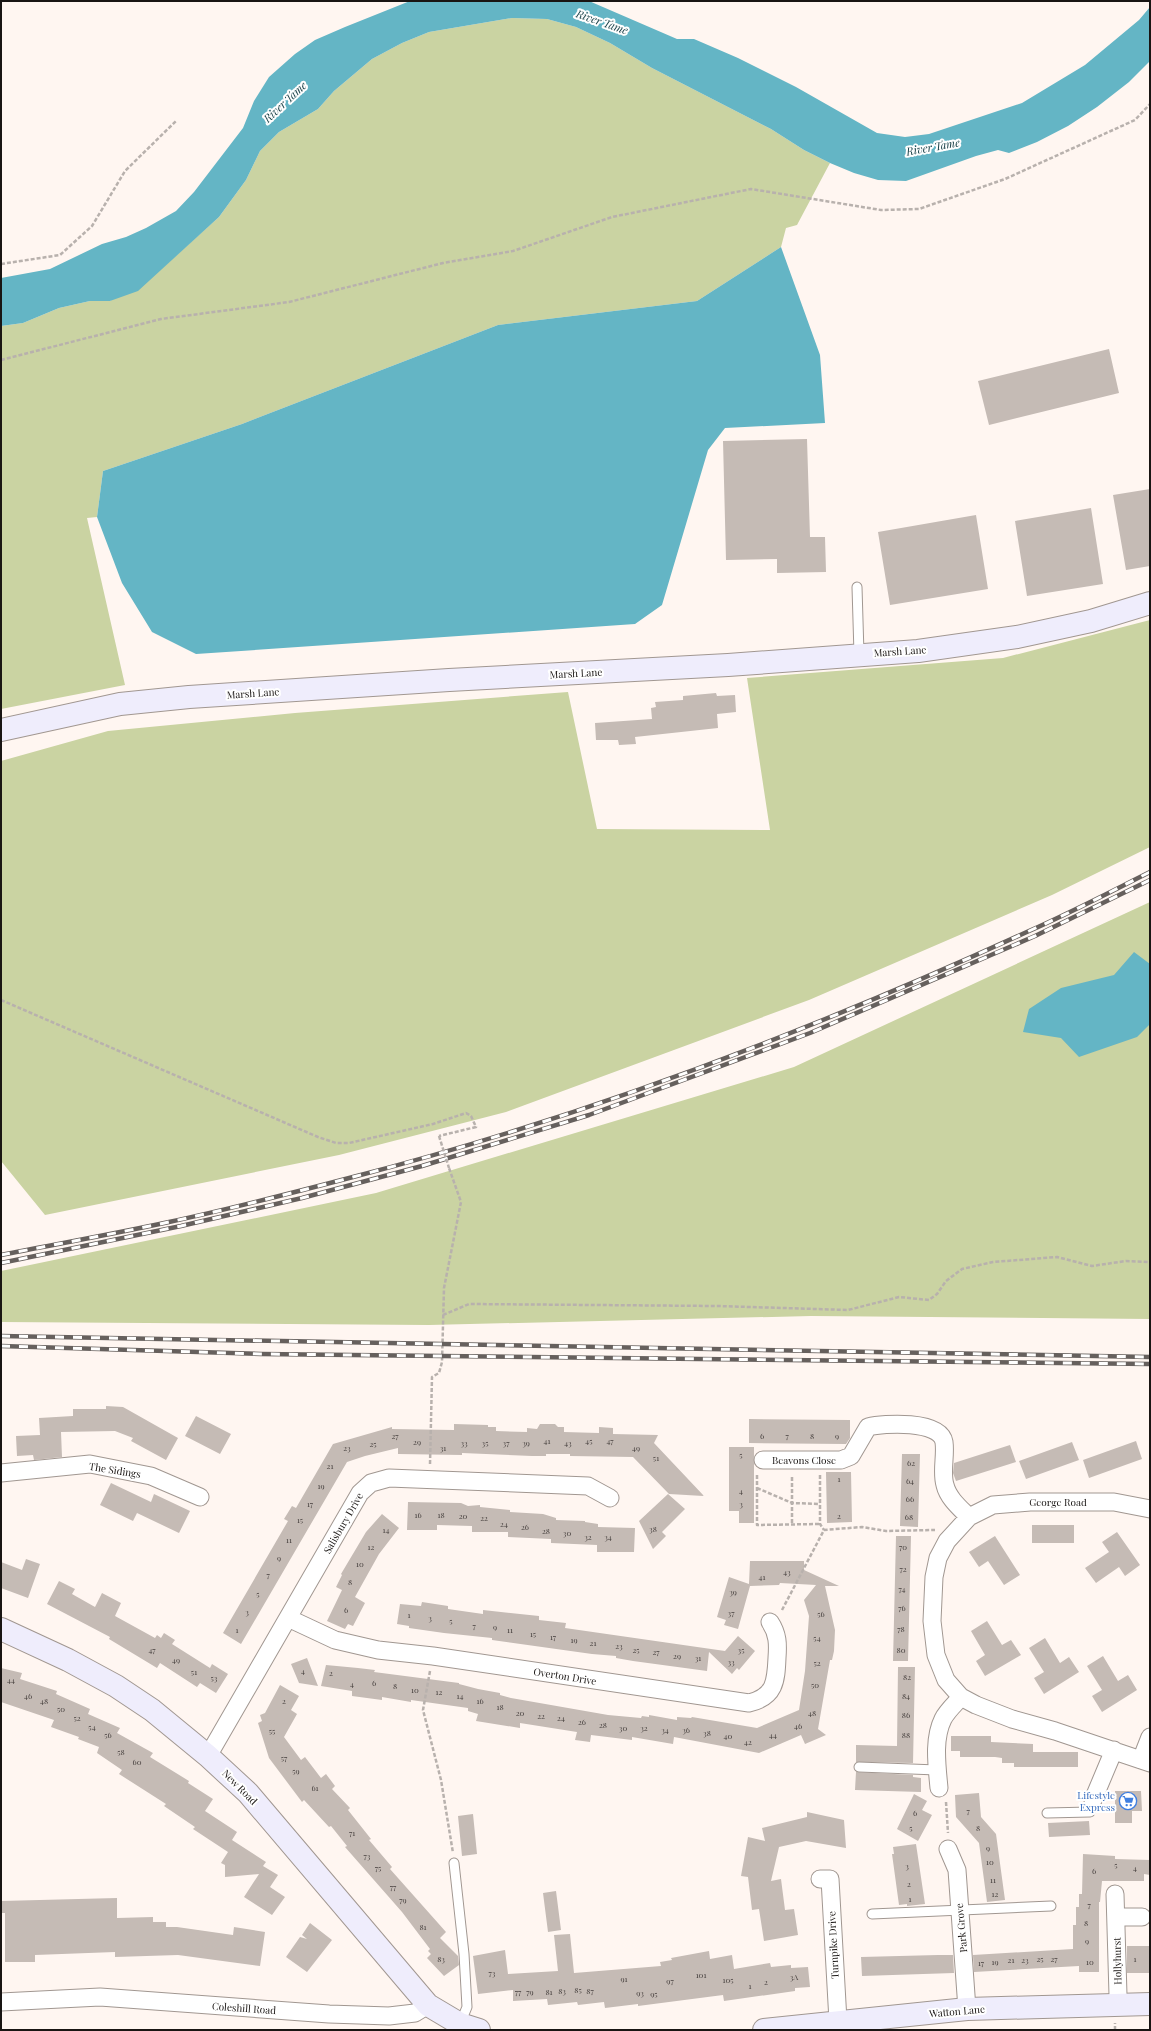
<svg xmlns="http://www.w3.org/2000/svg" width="1151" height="2031" font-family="'Playfair Display',serif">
<rect width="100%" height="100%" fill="#fff6f1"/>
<!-- green -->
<path fill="#cad3a2" d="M512,18L547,19L576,27L610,43L652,68L771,129L804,150L830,163L797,225L786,228L781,247L697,301L498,325L242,424L103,471L97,517L87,518L125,685L1,709V326L23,323L59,308L90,301H110L160,270L219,217L246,180L260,151L279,132L318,109L334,91L372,59L402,43L429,32Z
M1150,620V847L1052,895L809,1000L506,1112L339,1155L45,1215L1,1161V761L108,731L295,713L568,692L597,829L770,830L747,678L1003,658Z
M1150,902V1319L811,1316L429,1325L1,1322V1271L376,1193L794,1067Z"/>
<!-- water -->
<path fill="#64b5c5" d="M410,1H589L677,39H694L738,58L796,87L877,133L905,137L929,134L1022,103L1085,65L1139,20L1150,7V61L1129,82L1097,107L1068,126L1037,142L1009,153L998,150L976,156L906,181L878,180L854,173L830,163L804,150L771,129L652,68L610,43L576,27L547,19L512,18L429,32L402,43L372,59L334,91L318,109L279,132L260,151L246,180L219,217L138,291L110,301H90L59,308L23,323L1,326V278L50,269L102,244L126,237L146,228L176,211L194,192L243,128L254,101L269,77L295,54L315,40L345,27Z
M781,247L820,355L825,423L725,428L708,450L662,605L635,624L196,654L152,632L122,583L97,517L103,471L242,424L498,325L697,301Z
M1134,952L1150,964V1024L1137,1037L1079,1057L1061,1038L1023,1032L1029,1009L1061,988L1114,975Z"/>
<!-- building -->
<path fill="#c5bbb5" d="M1109,349L1119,393L989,425L978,381Z
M807,439L810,537H825L826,572L777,573V559L726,560L723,441Z
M1150,489V566L1126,570L1113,495Z
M1091,508L1103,584L1027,596L1015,521Z
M976,515L988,589L890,605L878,532Z
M716,693L717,696L735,695L736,712L717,714L718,728L635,737L636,744L619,745L618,740H596L595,723L652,719L651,708L656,707L655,702L683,700V696Z
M106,1406L123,1407L178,1438L166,1460L131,1441L133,1438L115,1431L61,1432L62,1457L34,1460L33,1455L17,1456L16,1436L40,1435L39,1418L73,1416V1409H106Z
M196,1416L231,1434L220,1454L185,1436Z
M749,1419L850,1420V1438L846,1444L749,1443Z
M454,1424L488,1425V1427H496V1431L527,1432V1428L537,1429L540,1424H555L558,1427H564V1432L599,1433V1427L613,1428V1434L658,1435L654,1443L704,1496L669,1494L633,1457L570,1456V1454H546V1456H532L462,1453V1455L398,1454V1448L365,1456L347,1462L241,1644L223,1633L288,1521L284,1519L292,1506L296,1508L333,1444L392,1427V1429L454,1430Z
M1136,1441L1142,1459L1089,1478L1083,1460Z
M1072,1442L1079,1460L1026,1479L1019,1461Z
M1010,1445L1016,1462L956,1481L953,1473L954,1463Z
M729,1447H754V1523H739V1511H729Z
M902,1454H920L918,1527L900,1526Z
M826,1472H851L852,1522L827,1523Z
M111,1483L151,1502L154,1494L190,1511L179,1533L137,1513L133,1521L100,1505Z
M668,1494L685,1509L662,1532L666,1536L653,1549L639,1521Z
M408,1502L461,1503L468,1506L480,1505V1507L510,1510V1512L543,1514L556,1518V1520L585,1521V1522L598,1524V1527L635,1528L634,1552H597V1545L551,1543V1539L508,1537V1532H472V1526L437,1525V1530H407Z
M382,1514L399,1528L379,1554L355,1597L365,1603L353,1626L348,1624L345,1629L327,1621L342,1590L336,1587L342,1575L341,1574L366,1532Z
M1032,1525H1074V1543H1032Z
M1117,1532L1140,1565L1125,1576L1119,1567L1096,1583L1085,1568L1109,1552L1102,1542Z
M896,1536H911L908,1661H893Z
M995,1536L1020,1575L1004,1585L988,1561L979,1567L969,1552Z
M26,1559L40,1564L28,1598L1,1588V1562L22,1570Z
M750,1561H804V1570L839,1586H825L835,1630L834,1651L832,1660H830L818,1729L826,1735L805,1744L801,1735L759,1753L674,1737L673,1744L632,1737V1740L591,1735L590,1742L575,1740L577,1732L520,1723V1728L476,1721L478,1714L468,1711V1708L411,1700V1702L382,1697V1700L352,1696V1691L321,1686L326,1665L358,1668L375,1670L374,1672L459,1683V1684L478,1689L500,1693V1695L511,1698L608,1715L641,1718L642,1716L649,1717V1715L677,1720V1717L691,1718L692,1717L757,1728L799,1710L805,1671L809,1616L804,1600L816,1585L780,1583L779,1585L750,1586L738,1629L724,1625L726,1620L717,1617L729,1577L749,1584Z
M59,1581L75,1589L72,1594L95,1607L102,1593L121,1603L115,1616L155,1638L157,1635L161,1638L164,1633L175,1640L172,1644L210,1668L212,1664L228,1674L216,1693L200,1683L197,1687L160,1663L157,1668L109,1639L110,1637L47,1604Z
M422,1602L448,1606V1609L483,1614V1610L539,1616V1620L566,1623L565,1628L725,1651L738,1636L755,1651L739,1670L737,1668L732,1674L709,1652L707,1671L633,1661L616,1658V1656L592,1654L492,1640V1638L444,1633L409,1628V1626L397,1624L400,1604L421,1606Z
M987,1621L1002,1645L1011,1640L1021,1655L985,1676L976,1661L985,1655L971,1631Z
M1045,1638L1060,1663L1069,1657L1079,1672L1044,1694L1034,1678L1044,1672L1029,1648Z
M1103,1656L1118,1681L1128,1675L1137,1690L1102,1712L1092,1696L1102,1690L1087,1666Z
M307,1658L318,1686L299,1683L291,1664Z
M898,1667H915L913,1763L856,1762V1745L897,1746Z
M1,1668L22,1673L20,1679L57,1691L56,1694L90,1709L88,1714L120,1728L117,1733L153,1753L150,1757L189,1781L188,1783L213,1799L205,1811L237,1832L232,1840L266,1862L263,1866L278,1875L270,1887L285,1897L272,1915L244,1897L259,1874L225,1877V1865L221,1863L228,1852L193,1829L195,1827L164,1806L166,1804L119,1774L122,1770L97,1753L99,1747L78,1739L79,1737L51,1727L54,1720L1,1702Z
M280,1685L299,1696L291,1710L297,1714L284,1737L301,1760L305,1757L321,1778L326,1774L335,1786L332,1789L350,1808L348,1810L371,1839L369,1840L392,1867L390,1869L446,1932L440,1938L458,1956L459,1965L444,1976L427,1958L431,1954L428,1951L430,1949L402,1912L345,1847L347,1846L331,1826L329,1827L304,1800L302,1802L269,1758L258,1723L262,1721L260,1715L265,1713Z
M951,1736H991V1742L1033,1744V1752H1078V1767H1014V1763H1002V1758L995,1757H960V1751H951Z
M856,1772L913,1775V1777L921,1778V1792L855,1790Z
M1115,1791H1141L1142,1811H1132V1823H1115Z
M979,1793L981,1817L996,1834L1005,1900L987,1902L979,1843L956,1817L955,1795Z
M914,1794L927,1801L922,1810L932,1815L918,1841L897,1829Z
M807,1812L844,1820L846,1848L806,1841L779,1847L771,1881L781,1879L785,1910L794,1909L798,1935L764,1941L759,1909L752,1910L748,1877L741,1876L748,1837L765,1841L762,1828L807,1817Z
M473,1814L477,1854L462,1856L458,1816Z
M1089,1821L1090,1835L1049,1837L1048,1823Z
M916,1844L925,1904L907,1906V1904L899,1905L892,1854H894L893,1847Z
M1083,1854L1115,1856V1859L1150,1860V1875L1144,1874V1881H1102L1100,1902H1099V1972H1079V1966L974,1972L973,1955L1073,1949V1925H1076V1907H1079V1894H1082Z
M556,1891L561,1930L548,1932L543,1893Z
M117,1898V1918L153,1917V1922H166V1927H177L233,1935L234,1927L265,1932L260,1966L178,1955L115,1957V1952L35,1955V1962H5V1913H1V1901Z
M310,1923L332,1940L307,1972L286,1957L300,1937L307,1939L302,1935Z
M570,1934L574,1973L661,1966L660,1962L672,1960L671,1958L709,1951L710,1959L732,1955L734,1969L770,1963L771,1967L791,1965V1968L808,1967L810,1987L795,1988V1991L724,2001L723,1995L638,2006V2004L605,2008L604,2002L578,2005L577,2002L548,2005L547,1999L513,2001V1990L478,1994L473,1956L505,1950L508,1974L558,1971L554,1935Z
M1127,1946H1150V1973H1127Z
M938,1955H953L954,1973L862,1976L861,1957Z"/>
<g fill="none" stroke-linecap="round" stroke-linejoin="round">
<defs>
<path id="lane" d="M857,587L859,654
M859,1767L937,1770
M1047,1813L1090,1812L1093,1800
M454,1863L464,1954L467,2007L460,2024
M872,1914L1051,1906"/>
<path id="street" d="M763,1460H841L851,1456L868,1427C884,1423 940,1420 944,1442C946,1456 941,1472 945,1485C948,1498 960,1508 969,1517
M1,1473L90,1464L151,1476L200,1497
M288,1618L335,1640L378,1650L433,1656L749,1703C775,1697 776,1681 777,1658C778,1644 778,1634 770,1622
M1150,1737L1141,1760L1150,1763
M208,1756L360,1493L371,1483L389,1478L588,1486L610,1498
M1141,1760L1055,1731L1012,1719L976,1705L961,1697L946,1680L936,1655L932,1621L934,1577L938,1558L947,1541L969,1517L993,1505L1030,1502H1114L1150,1509
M939,1788C937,1766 933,1739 943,1719C947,1711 956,1703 961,1697
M1093,1800L1114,1750
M948,1849L957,1870L967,2009
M820,1879H830L838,2021
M1115,1894L1118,1995L1117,2005
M1116,1917H1142
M1,2002L100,1997L329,2014L389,2016L415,2013L428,2005"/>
<path id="secondary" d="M1,730L120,704L189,697L449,680L728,665L918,651L1017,637L1091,621L1150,603
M1,1629L68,1660L116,1686L152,1710L208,1756L248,1793L428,2005L460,2024L479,2030
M764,2030L967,2009L1150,2004"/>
</defs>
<!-- lane casing -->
<use href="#lane" stroke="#a19791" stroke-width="11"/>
<!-- street casing -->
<use href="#street" stroke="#a19791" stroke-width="19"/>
<!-- secondary casing -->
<use href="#secondary" stroke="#a19791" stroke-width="24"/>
<!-- path -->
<path stroke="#b8b1ad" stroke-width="2.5" stroke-dasharray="4 2" stroke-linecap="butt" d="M1,264L60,255L92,226L125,171L177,120
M1,360L161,319L289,302L443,263L513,251L612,217L751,189L881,210L919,209L1005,179L1135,120L1150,104
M1,1000L318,1137L336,1143H349L433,1124L466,1113L471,1116L476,1127L439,1136
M443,1315L469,1304L718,1306L848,1310L899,1297L929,1300L937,1294L946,1281L962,1269L993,1262L1057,1257L1092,1266L1126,1261L1150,1262
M430,1464L432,1377L439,1373L442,1362L444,1288L461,1202L449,1168
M757,1475V1525L820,1524
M820,1475V1524L824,1530
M792,1477V1524
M757,1488L792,1503L820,1504
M782,1610L824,1530L862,1527L886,1531L935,1530
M430,1671L423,1710L441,1780L453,1853
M946,1802L948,1833
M1115,2030V2023"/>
<!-- lane -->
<use href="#lane" stroke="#fff" stroke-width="9"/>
<!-- street -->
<use href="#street" stroke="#fff" stroke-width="17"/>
<!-- secondary -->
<use href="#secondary" stroke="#efedfc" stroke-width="22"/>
<defs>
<path id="rail" d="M1,1255C57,1244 113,1234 169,1222C230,1209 292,1193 353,1177C585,1117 811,1031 1029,931C1070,913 1110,892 1150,872
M1,1263L181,1226L302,1198L422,1166L589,1115L810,1033L1035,936L1150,880
M1,1336L1150,1357
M1,1346L261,1354L1150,1364"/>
</defs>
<!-- rail casing -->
<use href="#rail" stroke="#66605d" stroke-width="4.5"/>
<!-- rail -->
<use href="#rail" stroke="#fff" stroke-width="3" stroke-dasharray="9" stroke-linecap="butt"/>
<!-- path-bridge -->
<path stroke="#b8b1ad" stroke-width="2.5" stroke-dasharray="4 2" stroke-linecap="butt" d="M439,1136L449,1168"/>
</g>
<!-- icons -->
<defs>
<symbol id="supermarket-ring" viewBox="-11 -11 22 22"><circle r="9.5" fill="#fff" stroke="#3f7fe0" stroke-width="1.5"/><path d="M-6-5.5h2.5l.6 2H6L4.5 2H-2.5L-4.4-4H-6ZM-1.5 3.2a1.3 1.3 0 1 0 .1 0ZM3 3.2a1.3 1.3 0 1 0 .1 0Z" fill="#3f7fe0"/></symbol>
</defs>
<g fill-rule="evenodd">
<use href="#supermarket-ring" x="1118" y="1791" width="20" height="20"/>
</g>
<g text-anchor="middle" stroke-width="4" stroke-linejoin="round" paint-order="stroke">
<!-- number labels -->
<g font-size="8" fill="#443e3c">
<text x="395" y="1439">27</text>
<text x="762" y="1439">6</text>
<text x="787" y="1439">7</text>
<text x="812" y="1439">8</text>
<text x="837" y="1439">9</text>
<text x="547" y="1444">41</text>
<text x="589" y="1444">45</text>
<text x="610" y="1444">47</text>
<text x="417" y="1445">29</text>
<text x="464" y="1446">33</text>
<text x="485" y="1446">35</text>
<text x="506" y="1446">37</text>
<text x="526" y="1446">39</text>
<text x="568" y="1446">43</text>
<text x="373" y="1447">25</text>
<text x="347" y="1451">23</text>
<text x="443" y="1451">31</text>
<text x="636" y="1451">49</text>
<text x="741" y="1458">5</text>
<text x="656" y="1461">51</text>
<text x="911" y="1466">62</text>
<text x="330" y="1469">21</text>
<text x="839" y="1482">1</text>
<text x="910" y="1484">64</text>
<text x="321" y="1489">19</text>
<text x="741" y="1494">4</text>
<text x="910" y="1502">66</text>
<text x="310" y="1507">17</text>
<text x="741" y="1507">3</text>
<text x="418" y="1518">16</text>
<text x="441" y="1518">18</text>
<text x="463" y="1519">20</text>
<text x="839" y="1519">2</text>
<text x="909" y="1520">68</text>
<text x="484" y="1521">22</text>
<text x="300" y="1523">15</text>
<text x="504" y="1527">24</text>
<text x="525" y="1530">26</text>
<text x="653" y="1532">38</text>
<text x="386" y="1533">14</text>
<text x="546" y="1534">28</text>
<text x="567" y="1536">30</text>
<text x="588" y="1540">32</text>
<text x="608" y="1540">34</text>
<text x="289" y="1543">11</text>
<text x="371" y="1550">12</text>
<text x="903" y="1550">70</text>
<text x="279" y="1561">9</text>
<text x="360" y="1567">10</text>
<text x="903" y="1572">72</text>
<text x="787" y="1575">43</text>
<text x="268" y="1578">7</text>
<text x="762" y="1580">41</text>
<text x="350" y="1585">8</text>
<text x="902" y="1592">74</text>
<text x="733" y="1595">39</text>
<text x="258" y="1597">5</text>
<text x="902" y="1611">76</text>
<text x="346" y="1613">6</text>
<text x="247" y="1615">3</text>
<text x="731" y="1616">37</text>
<text x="821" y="1617">56</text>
<text x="409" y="1618">1</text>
<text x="430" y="1621">3</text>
<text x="451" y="1624">5</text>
<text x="474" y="1629">7</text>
<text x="495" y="1630">9</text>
<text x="901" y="1632">78</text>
<text x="237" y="1633">1</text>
<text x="510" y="1633">11</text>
<text x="533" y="1637">15</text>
<text x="553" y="1640">17</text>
<text x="817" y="1641">54</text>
<text x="574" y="1643">19</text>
<text x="593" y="1646">21</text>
<text x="619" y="1649">23</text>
<text x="152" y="1653">47</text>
<text x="636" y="1653">25</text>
<text x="741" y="1653">35</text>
<text x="901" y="1653">80</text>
<text x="656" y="1655">27</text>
<text x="677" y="1659">29</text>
<text x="698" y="1661">31</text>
<text x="176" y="1663">49</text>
<text x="731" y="1665">33</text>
<text x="817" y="1666">52</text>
<text x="303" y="1674">4</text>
<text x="194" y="1675">51</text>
<text x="331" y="1676">2</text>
<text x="907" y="1680">82</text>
<text x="214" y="1681">53</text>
<text x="11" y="1683">44</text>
<text x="374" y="1686">6</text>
<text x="352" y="1687">4</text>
<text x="815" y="1688">50</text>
<text x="395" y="1689">8</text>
<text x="415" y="1693">10</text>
<text x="439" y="1695">12</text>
<text x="28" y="1699">46</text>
<text x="460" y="1699">14</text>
<text x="906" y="1699">84</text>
<text x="44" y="1704">48</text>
<text x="284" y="1704">2</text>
<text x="480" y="1704">16</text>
<text x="500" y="1710">18</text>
<text x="61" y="1712">50</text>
<text x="520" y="1716">20</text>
<text x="812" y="1716">48</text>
<text x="906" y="1718">86</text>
<text x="541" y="1719">22</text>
<text x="77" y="1721">52</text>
<text x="561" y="1721">24</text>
<text x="582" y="1725">26</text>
<text x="603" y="1728">28</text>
<text x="798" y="1729">46</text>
<text x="92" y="1730">54</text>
<text x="623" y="1731">30</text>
<text x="644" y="1731">32</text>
<text x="665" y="1733">34</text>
<text x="686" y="1733">36</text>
<text x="272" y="1734">55</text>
<text x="707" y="1736">38</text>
<text x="108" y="1738">56</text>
<text x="773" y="1738">44</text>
<text x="906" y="1738">88</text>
<text x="728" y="1739">40</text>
<text x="748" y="1745">42</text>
<text x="121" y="1755">58</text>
<text x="284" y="1761">57</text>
<text x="137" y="1765">60</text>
<text x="296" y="1774">59</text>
<text x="315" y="1791">61</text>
<text x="968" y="1814">7</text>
<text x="915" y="1816">6</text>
<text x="911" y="1831">5</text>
<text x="978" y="1831">8</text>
<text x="352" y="1836">71</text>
<text x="988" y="1851">9</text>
<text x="367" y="1859">73</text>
<text x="990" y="1865">10</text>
<text x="1116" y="1868">5</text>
<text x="907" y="1869">3</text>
<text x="378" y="1871">75</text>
<text x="1135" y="1871">4</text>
<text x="1094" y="1874">6</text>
<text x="993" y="1883">11</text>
<text x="909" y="1887">2</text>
<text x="393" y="1890">77</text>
<text x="995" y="1897">12</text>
<text x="910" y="1902">1</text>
<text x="403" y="1903">79</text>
<text x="1089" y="1908">7</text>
<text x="1086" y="1926">8</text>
<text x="423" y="1930">81</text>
<text x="1087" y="1944">9</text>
<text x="441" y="1962">83</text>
<text x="1040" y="1962">25</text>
<text x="1054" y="1962">27</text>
<text x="1135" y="1962">1</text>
<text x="1011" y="1963">21</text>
<text x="1025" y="1963">23</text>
<text x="995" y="1965">19</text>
<text x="1090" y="1965">10</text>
<text x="981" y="1966">17</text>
<text x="492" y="1976">73</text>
<text x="701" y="1978">101</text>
<text x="794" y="1980">3A</text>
<text x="624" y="1982">91</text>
<text x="728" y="1983">105</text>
<text x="670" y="1984">97</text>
<text x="766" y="1985">2</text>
<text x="750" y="1989">1</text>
<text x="578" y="1993">85</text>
<text x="562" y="1994">83</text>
<text x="590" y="1994">87</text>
<text x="518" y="1995">77</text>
<text x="530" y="1995">79</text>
<text x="549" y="1995">81</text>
<text x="640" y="1996">93</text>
<text x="654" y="1997">95</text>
</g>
<!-- street labels -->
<g font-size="10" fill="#191513" stroke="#fff">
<text transform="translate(900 651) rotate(-4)" y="4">Marsh Lane</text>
<text transform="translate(576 673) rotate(-3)" y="4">Marsh Lane</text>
<text transform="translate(253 693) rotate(-4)" y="4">Marsh Lane</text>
<text x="804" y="1464">Beavons Close</text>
<text transform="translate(115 1470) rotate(9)" y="4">The Sidings</text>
<text x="1058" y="1506">George Road</text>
<text transform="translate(343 1523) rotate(-60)" y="4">Salisbury Drive</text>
<text transform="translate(565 1676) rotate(9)" y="4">Overton Drive</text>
<text transform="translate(240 1787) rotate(45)" y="4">New Road</text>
<text transform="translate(961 1928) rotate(-95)" y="4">Park Grove</text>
<text transform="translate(833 1945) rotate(-93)" y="4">Turnpike Drive</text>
<text transform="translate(1117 1961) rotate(-91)" y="4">Hollyhurst</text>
<text transform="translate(244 2008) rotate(4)" y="4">Coleshill Road</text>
<text transform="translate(957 2011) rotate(-5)" y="4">Watton Lane</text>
</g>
<!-- shop labels -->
<g font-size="10" fill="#366cbe" stroke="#fff" text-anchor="end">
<text x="1115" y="1799">Lifestyle<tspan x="1115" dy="12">Express</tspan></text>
</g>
<!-- water labels -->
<g font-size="11" font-style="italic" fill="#194047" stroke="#fff">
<text transform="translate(602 22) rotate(19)" y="4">River Tame</text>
<text transform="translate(285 102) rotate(-43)" y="4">River Tame</text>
<text transform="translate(933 147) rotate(-10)" y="4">River Tame</text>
</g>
</g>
<!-- border -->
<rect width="1151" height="2031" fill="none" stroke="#191513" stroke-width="4"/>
</svg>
